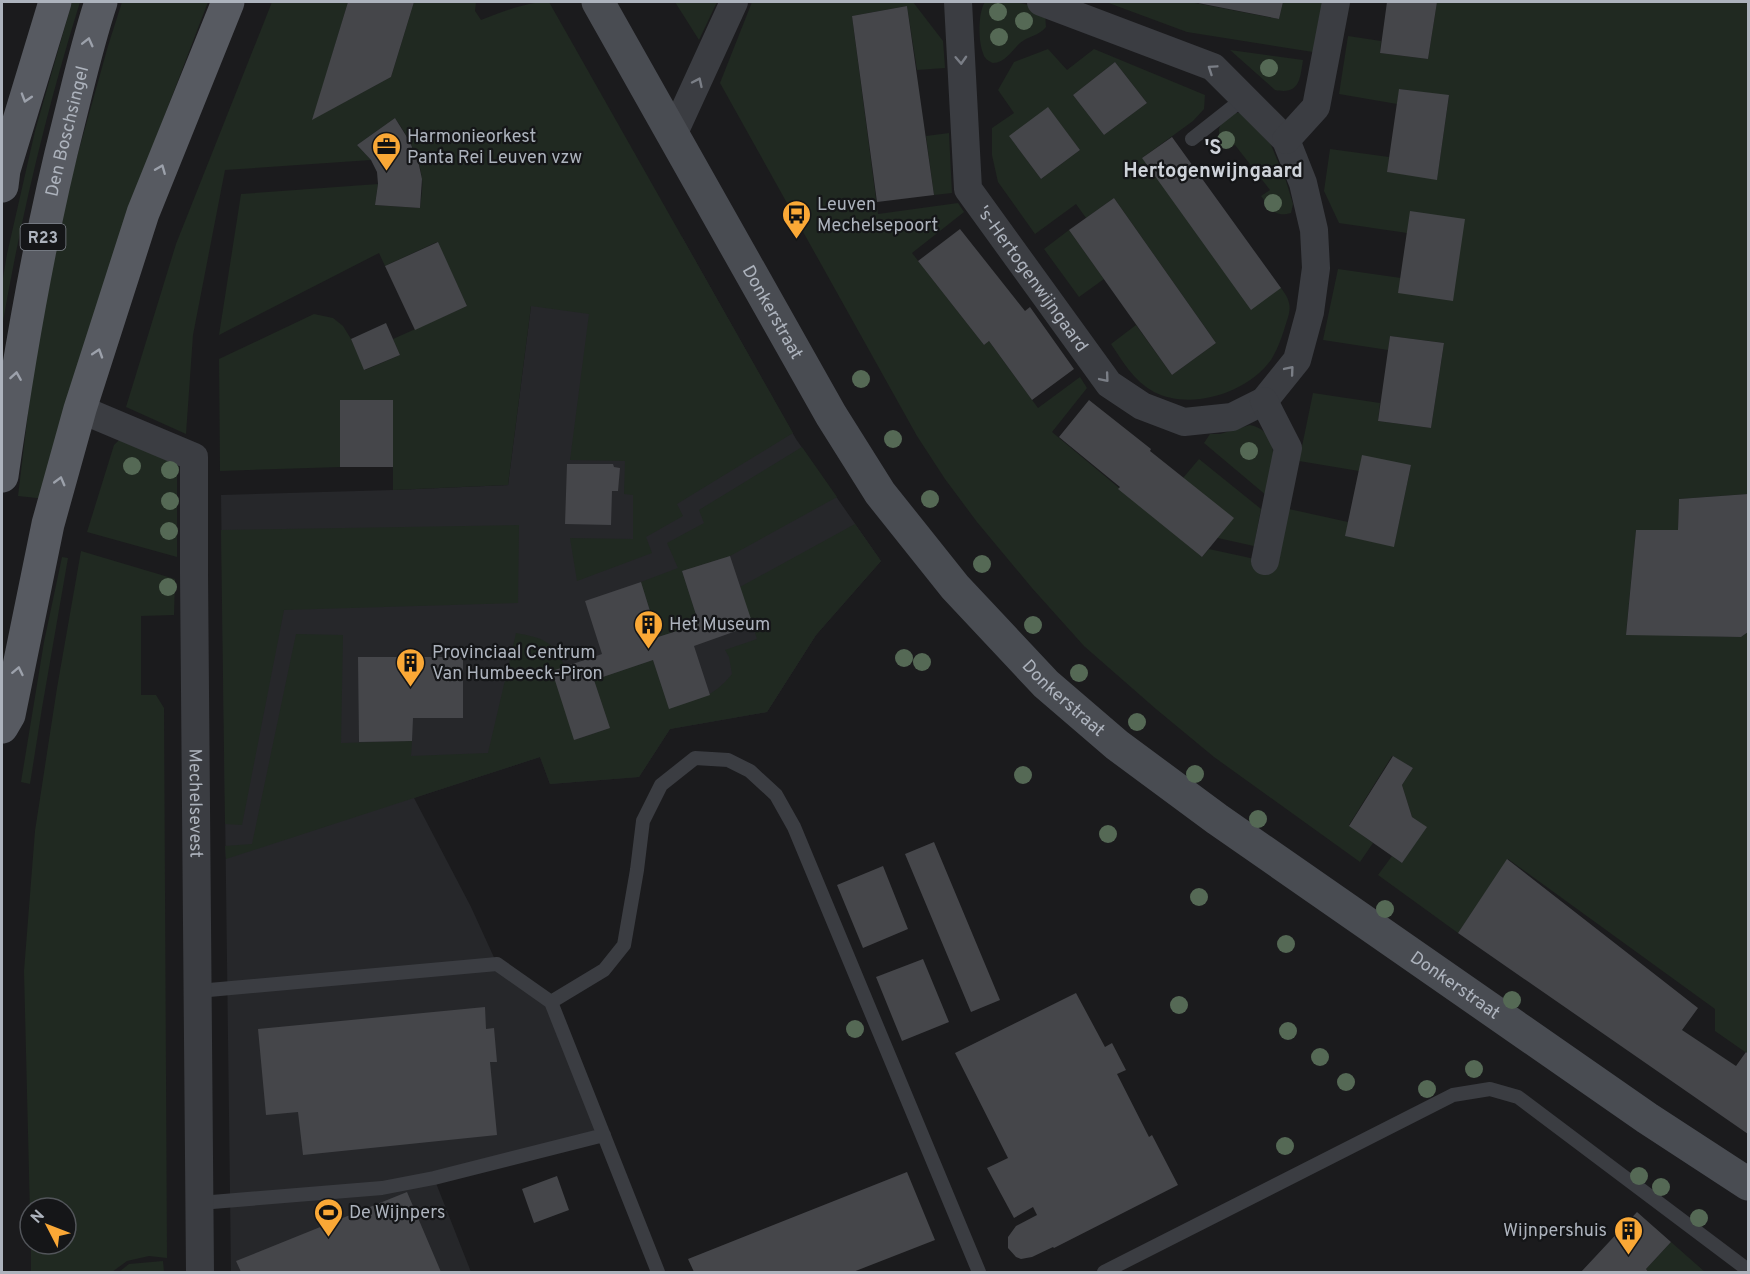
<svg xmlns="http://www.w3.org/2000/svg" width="1750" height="1274" font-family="Overpass,sans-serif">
<rect width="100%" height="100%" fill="#1b1b1d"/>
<!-- built -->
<path fill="#26272a" d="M682,237L796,439L881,561L816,635L767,712L670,729L639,777L550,784L540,757L414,798L471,907L497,964L551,1002L604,1135L434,1178L471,1272H231L221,495L393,490L508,485L531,306Z"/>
<!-- green -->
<path fill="#202921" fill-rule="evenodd" d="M72,2H80C47,108 21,217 2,327V284L7,254L35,131Z
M122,2H208L129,209L46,499L18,496L35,354L70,182L108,46Z
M272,2H348L313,119L391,77L414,2H476L475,11L481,20C502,12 526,2 549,2L793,433L677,504L683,516L646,537L652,553L577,581L570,538L633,539V495L624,494L625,461L570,460L589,314L531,306L508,485L393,490V400H340V467L220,471L219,359L314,314L333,318L343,326L351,339L365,370L400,355L393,339L467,306L437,242L385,266L379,253L219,335L241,194L378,184L375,205L420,208C421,198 423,188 422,179C420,157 407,135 395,118L357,145L371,160L225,170L193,335L186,434L126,407L176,244Z
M675,2H717L699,40Z
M752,2H913L943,41L945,68L917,70L907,6L852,16L878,214L958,203L964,212L912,253L984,345L989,341L1038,408L1080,377L1087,388L1052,432L1202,557L1209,549L1278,564L1289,509L1348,522L1346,536L1394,546L1411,465L1359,471L1299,461L1313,393L1380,403L1378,421L1431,428L1444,343L1390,336L1388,350L1323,340L1338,269L1401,278L1407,233L1339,223L1324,191L1330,149L1389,157L1388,172L1437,179L1449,96L1400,89L1397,104L1339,94L1348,36L1381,41L1380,53L1428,59L1437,2H1748V494L1679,499L1678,530H1636L1626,634L1741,637L1748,632V1054L1715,1031V1009L1508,859L1458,933L1378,875L1392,856L1402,863L1426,827L1412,817L1402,785L1413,768L1392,756L1349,825L1373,843L1360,862L1214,757L1156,709L1084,646L1032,588L977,522L945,479L917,436L720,83Z
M985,2C1007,2 1026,0 1045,13L1046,27C1039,36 1028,36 1020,43C1011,51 1006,62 993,63C988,61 984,58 983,53C978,41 978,12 985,2Z
M1106,2H1190L1279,19L1283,2H1322L1313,52L1187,32Z
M1048,49L1067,70L1094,49L1205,95L1204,109L1193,121L1142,158L1281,288C1294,305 1290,311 1284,330C1281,340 1276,352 1271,360C1247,393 1191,411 1154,392C1134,381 1123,362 1111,344L1136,325L1172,375L1216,343L1114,198L1086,218L1076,204L1035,234L998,182L992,155V128L1014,113L998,90L1014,62ZM1115,62L1147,103L1104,135L1073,95ZM1048,108L1080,150L1041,179L1010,137Z
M1230,50L1303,60C1300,79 1300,95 1275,90Z
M1235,113H1246L1269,140L1286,181L1293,204L1291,213C1274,218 1271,208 1261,196L1270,190L1235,145L1228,149C1214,130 1216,126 1235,113Z
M949,133L952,193L934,195L926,136Z
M1069,230L1104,279L1079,297L1044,249Z
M1250,425C1285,433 1271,471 1267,496L1204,443L1210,434H1220Z
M119,440L168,460L177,471V557L87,532L114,445Z
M802,447L837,497L730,556L682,571L699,624L658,637L641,582L678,568L667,543L704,523L699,510Z
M1199,459L1261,509L1254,546L1218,538L1183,478Z
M855,524L881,561L816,635L767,712L670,729L639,777L550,784L540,757L226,859L225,846L252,844L296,634L343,635L341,743L412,741L411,756L488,753L516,633C542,638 555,641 565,667L552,671L575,740L610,728L594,680L653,660L669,708C697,699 713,698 732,674L729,657L725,650L757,639L740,587Z
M519,525L518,603L284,610L242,825L225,824L221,530Z
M81,551L175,579L174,615L141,616V695H156L164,708L167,1258L149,1256L127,1261L112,1272H31V1244H66V1208H30V1214L24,971L35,831L57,688Z
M62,557L68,558L42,708L30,784L21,782L44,642Z
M1671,1242L1705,1272H1648L1646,1269Z
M163,1261L164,1272H119L129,1264Z"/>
<!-- building -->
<path fill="#45464a" d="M348,2H414L391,77L312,120Z
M1193,2H1283L1279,19Z
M1387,2H1437L1428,59L1380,53Z
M907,6L934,195L877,202L852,16Z
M1115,62L1147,103L1104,135L1073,95Z
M1399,89L1449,95L1437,180L1387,172Z
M1048,107L1080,150L1041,179L1009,136Z
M395,118L410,142L419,165L422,179L420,208L375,205L378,184L377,172L371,160L357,145Z
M1172,137L1281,288L1251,310L1142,158Z
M1114,198L1216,343L1172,375L1069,230Z
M1410,211L1465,219L1453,301L1398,293Z
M960,229L1025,311L1030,307L1074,369L1032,400L989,341L984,345L918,261Z
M438,242L467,306L415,330L385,266Z
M386,323L400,355L364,370L351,339Z
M1390,336L1444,343L1431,428L1378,421Z
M340,400H393V467H340Z
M1089,400L1151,449L1150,451L1234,518L1202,557L1118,489L1120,487L1059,437Z
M1362,455L1411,465L1394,547L1345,536Z
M567,464H613L614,467L620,468L618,491H612L611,525L565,524Z
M1748,494V632L1741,637L1626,635L1636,530H1678L1679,499Z
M730,556L753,625L694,646L710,695L669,709L653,660L594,680L610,728L574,740L552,671L602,654L585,601L641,582L658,637L699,624L682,571Z
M358,657H463V718H413L412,741L359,742Z
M1393,756L1413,768L1402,785L1412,817L1427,827L1402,863L1349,826Z
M934,842L1000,1000L971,1012L905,854Z
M1507,859L1698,1008L1682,1030L1736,1066L1746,1052L1748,1054V1134L1458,933Z
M883,866L908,929L863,948L837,885Z
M923,959L949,1022L902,1041L876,977Z
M1076,993L1105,1047L1112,1043L1126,1070L1117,1074L1149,1137L1152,1135L1178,1185L1054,1248L1053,1247L1032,1257L1021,1259L1016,1257L1008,1248V1237L1016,1226L1037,1215L1033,1207L1014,1218L987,1168L1008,1158L955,1053Z
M485,1007L486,1029L494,1028L497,1062H490L497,1135L303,1155L298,1112L266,1115L258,1029Z
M907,1172L935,1240L853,1272H694L688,1259Z
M557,1176L569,1210L534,1223L522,1189Z
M407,1192L441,1272H241L236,1261Z
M1637,1212L1671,1242L1646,1269L1648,1272H1581Z"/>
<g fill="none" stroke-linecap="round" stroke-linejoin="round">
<!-- lane -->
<path stroke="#3b3d42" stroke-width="14" d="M1192,139L1244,98
M198,991L497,964L551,1002L658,1272
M551,1002L604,970L624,945L637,870L643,821L661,785L695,758L728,760L750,771L776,795L794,827L979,1272
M200,1203L382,1188L434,1178L604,1135
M1104,1272L1453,1095L1490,1089L1518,1097L1748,1270"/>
<!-- street -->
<g stroke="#3b3d42" stroke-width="28">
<path id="s1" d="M958,2L968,189L1109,384L1142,406L1184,422L1232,417L1264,401L1297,360L1310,312L1316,268L1314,230L1303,183L1286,140L1213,67L1041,2"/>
<path d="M673,135L734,2"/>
<path d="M1286,140L1316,107L1336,2"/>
<path d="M1264,401L1288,448L1265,561"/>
<path id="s2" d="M80,409L194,457V574L200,1272"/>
</g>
<!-- secondary -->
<path stroke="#494c52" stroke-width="33" id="s3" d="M598,2L831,415L880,493L955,587L1046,684L1117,745L1217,819L1647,1118L1748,1184"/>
<!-- primary -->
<g stroke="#575a61" stroke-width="33">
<path d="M2,186L4,170L55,2"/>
<path id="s4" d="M2,476C19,356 39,238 69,121C79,81 88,41 101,2"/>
<path d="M2,727L9,715L48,524L80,409L143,213L228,2"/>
</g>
</g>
<!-- trees -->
<g fill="#556955">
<circle cx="998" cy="12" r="9"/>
<circle cx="1024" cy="21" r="9"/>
<circle cx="999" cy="37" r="9"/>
<circle cx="1269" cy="68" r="9"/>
<circle cx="1226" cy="140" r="9"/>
<circle cx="1273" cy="203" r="9"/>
<circle cx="861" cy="379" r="9"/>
<circle cx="893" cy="439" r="9"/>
<circle cx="1249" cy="451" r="9"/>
<circle cx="132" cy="466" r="9"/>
<circle cx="170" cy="470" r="9"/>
<circle cx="930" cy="499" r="9"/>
<circle cx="170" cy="501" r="9"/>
<circle cx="169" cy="531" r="9"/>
<circle cx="982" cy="564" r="9"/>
<circle cx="168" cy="587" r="9"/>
<circle cx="1033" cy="625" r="9"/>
<circle cx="904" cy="658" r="9"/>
<circle cx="922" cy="662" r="9"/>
<circle cx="1079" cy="673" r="9"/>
<circle cx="1137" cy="722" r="9"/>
<circle cx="1195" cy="774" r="9"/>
<circle cx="1023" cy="775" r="9"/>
<circle cx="1258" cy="819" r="9"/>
<circle cx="1108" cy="834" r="9"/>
<circle cx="1199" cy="897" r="9"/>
<circle cx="1385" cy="909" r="9"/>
<circle cx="1286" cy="944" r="9"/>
<circle cx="1512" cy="1000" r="9"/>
<circle cx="1179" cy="1005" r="9"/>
<circle cx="855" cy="1029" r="9"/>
<circle cx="1288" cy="1031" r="9"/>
<circle cx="1320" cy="1057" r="9"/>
<circle cx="1474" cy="1069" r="9"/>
<circle cx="1346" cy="1082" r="9"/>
<circle cx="1427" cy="1089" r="9"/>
<circle cx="1285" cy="1146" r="9"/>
<circle cx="1639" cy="1176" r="9"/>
<circle cx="1661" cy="1187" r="9"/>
<circle cx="1699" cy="1218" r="9"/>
</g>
<!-- one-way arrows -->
<defs><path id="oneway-chevron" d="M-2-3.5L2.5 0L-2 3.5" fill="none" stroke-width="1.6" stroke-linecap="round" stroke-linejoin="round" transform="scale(1.5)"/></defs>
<g stroke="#9ca1ab">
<use href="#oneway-chevron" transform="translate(88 42) rotate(-76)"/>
<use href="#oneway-chevron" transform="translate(26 98) rotate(107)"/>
<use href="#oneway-chevron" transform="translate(161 169) rotate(-68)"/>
<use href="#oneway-chevron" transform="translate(98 353) rotate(-72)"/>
<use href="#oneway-chevron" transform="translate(16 376) rotate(-81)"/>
<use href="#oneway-chevron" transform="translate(60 481) rotate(-75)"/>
<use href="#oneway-chevron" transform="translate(18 671) rotate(-78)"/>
</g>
<g stroke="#7a7e86">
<use href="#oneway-chevron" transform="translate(961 60) rotate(87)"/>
<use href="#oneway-chevron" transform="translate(1212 69) rotate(-146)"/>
<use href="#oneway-chevron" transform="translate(698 82) rotate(-65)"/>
<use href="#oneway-chevron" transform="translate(1290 370) rotate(-50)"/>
<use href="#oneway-chevron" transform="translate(1105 378) rotate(50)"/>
</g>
<!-- icons -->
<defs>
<symbol id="office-pin" viewBox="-11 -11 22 30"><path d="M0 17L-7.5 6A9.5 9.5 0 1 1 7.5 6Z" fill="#faa836" stroke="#151618"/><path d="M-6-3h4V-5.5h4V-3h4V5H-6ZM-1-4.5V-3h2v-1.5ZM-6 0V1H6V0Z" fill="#111"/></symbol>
<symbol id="bus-pin" viewBox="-11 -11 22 30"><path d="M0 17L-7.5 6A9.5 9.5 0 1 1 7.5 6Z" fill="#faa836" stroke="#151618"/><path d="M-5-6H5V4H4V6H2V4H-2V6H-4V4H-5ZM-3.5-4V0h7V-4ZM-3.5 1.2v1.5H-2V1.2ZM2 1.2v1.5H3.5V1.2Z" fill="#111"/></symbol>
<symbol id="building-pin" viewBox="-11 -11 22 30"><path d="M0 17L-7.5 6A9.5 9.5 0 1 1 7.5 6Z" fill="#faa836" stroke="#151618"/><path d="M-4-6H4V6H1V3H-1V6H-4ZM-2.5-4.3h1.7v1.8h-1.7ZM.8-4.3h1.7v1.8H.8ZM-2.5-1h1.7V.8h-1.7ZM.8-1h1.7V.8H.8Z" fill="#111"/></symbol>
<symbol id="stadium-pin" viewBox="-11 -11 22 30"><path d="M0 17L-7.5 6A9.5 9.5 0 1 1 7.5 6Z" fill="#faa836" stroke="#151618"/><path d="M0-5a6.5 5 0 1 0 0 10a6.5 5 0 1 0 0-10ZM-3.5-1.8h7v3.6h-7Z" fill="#111"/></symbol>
</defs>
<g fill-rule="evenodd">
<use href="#office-pin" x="370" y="130" width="33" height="45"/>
<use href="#bus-pin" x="780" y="198" width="33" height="45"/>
<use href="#building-pin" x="632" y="608" width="33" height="45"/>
<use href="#building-pin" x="394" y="646" width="33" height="45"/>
<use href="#stadium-pin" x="312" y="1196" width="33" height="45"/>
<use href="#building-pin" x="1612" y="1214" width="33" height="45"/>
</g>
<g text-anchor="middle" stroke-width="4.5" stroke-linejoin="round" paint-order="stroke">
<!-- shield labels -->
<rect fill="#151618" stroke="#7f848c" stroke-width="1.5" x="20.5" y="224" width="45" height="26" rx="4.5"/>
<g font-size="16" font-weight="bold" fill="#adb3bd">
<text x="43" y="243">R23</text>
</g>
<!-- street labels -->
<g font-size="18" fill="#adb3bd" stroke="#151618">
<text dy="6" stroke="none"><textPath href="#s4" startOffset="351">Den Boschsingel</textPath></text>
<text dy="6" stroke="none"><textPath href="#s1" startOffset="298">'s-Hertogenwijngaard</textPath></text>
<text dy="6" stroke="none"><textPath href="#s3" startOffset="356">Donkerstraat</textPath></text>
<text dy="6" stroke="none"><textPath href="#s3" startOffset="842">Donkerstraat</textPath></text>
<text dy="6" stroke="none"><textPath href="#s2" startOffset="470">Mechelsevest</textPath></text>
<text dy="6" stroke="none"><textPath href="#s3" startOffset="1328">Donkerstraat</textPath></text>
</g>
<!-- poi labels -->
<g font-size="18" fill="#adb3bd" stroke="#151618" text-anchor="start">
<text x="407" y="142">Harmonieorkest<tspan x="407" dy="21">Panta Rei Leuven vzw</tspan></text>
<text x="817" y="210">Leuven<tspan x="817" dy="21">Mechelsepoort</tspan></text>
<text x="669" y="630">Het Museum</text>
<text x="432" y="658">Provinciaal Centrum<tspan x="432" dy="21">Van Humbeeck-Piron</tspan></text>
<text x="349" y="1218">De Wijnpers</text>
<text x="1607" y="1236" text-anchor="end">Wijnpershuis</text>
</g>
<!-- neighbourhood labels -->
<g font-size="20" font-weight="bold" fill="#ced2d9" stroke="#151618">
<text x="1213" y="154">'S<tspan x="1213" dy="23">Hertogenwijngaard</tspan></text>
</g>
</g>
<!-- border -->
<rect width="1750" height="1274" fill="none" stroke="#adb3bd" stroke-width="6"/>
<!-- north arrow -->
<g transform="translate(48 1226) rotate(312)"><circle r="28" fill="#151618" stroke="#52555a" stroke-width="1.5"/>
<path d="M0-4.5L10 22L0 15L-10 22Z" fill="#faa836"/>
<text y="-9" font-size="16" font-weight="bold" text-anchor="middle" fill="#adb3bd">N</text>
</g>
</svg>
